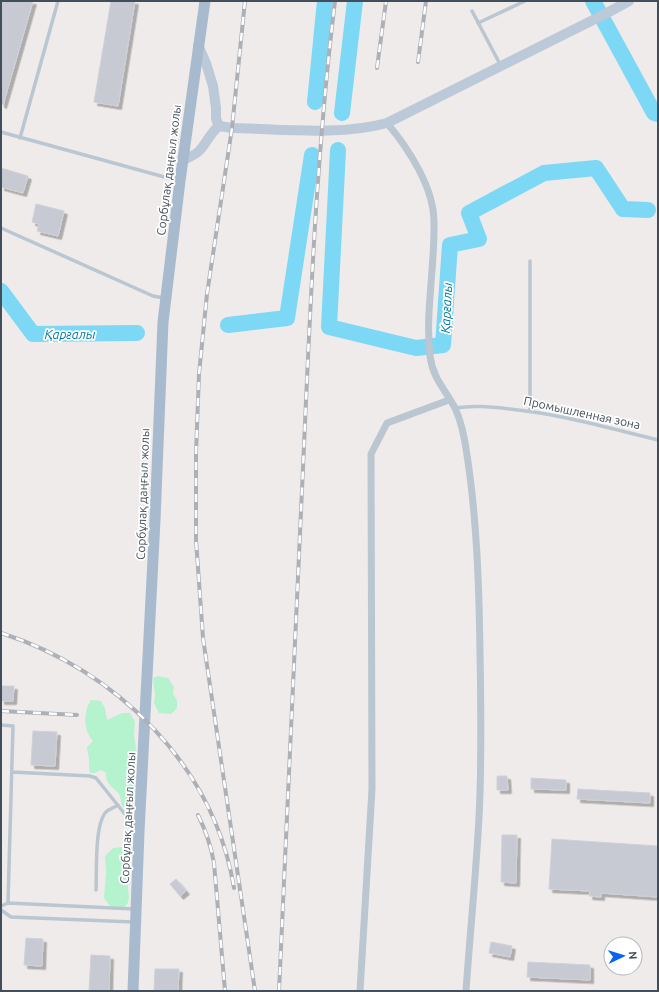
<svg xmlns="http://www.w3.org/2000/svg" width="659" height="992" font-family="Ubuntu,sans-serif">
<defs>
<filter id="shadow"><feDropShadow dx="3.5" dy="3.5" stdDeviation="0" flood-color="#0004"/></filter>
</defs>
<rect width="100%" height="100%" fill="#efebeb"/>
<!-- green -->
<path fill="#b4f3ce" d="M158,676L168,678L174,687L173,694L177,700V708L171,714L159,713L154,703L155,695L153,678Z
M91,700L101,701L105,708L107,720L122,713H130L135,722L134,736L136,747L135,761L132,768L136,777L137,797C132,801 129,805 122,807C121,803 121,798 119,794C113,787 105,784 106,773L101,770L95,773H90C89,768 89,765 89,760C89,755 87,751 87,747L93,741C83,730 83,712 91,700Z
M123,847C135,861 129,869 128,886C128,891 130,897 128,902C126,908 121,908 116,910L109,905L104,898L106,873L105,856L113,848Z"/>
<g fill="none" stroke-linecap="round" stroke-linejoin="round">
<!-- river -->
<path stroke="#7cd8f4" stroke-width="16" d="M593,1L654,113L658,114
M315,102L325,1
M342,113L355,1
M338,150L329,327L416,348L443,345L450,245L479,239L469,213L544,173L596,168L623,209L648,210
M1,291L33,334L137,333
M228,325L287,318L312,155"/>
</g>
<!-- building -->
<path fill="#c7cad3" stroke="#cfd1d8" filter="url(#shadow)" d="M1,1H33L3,105L1,104Z
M111,1H135L118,106L94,102Z
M1,168L28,176L23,193L1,187Z
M36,204L64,211L58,236L37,231L39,224L32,222Z
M1,686H14L13,701H1Z
M33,731L57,732L55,766L31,765Z
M497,776H507L508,790H497Z
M531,778L566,780V790L531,789Z
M578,789L650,793V803L577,799Z
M502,835H517L516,883L501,882Z
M552,839L658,846V897L601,893V897L589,896L590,891L549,889Z
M176,879L186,891L180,896L170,884Z
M26,938L43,939L42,966L24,965Z
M491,942L512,946L510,957L489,953Z
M91,955L110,956L109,991H89Z
M528,962L590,965V980L527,977Z
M155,969H179L178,991H154Z"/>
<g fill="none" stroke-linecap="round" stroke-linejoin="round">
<!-- lane -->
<path stroke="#bac6d0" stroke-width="3.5" d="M472,11L501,66
M478,23L525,1
M1,132L179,181
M20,138L58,1
M1,228L153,296L164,298
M530,261V411
M455,408C474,405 491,407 510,409C560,414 609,428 658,440
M1,725L13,726L8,903L134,909
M12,772L90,776L96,778L136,828
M96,890C97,872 94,822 107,811C110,809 115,807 118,805
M1,906L8,903
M1,910L11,917L134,922"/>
<!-- street -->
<path stroke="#bac6d0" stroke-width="7" d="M387,123C409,149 434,188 434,222C435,267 425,312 430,356C433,379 445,389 455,408C462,423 465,440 467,455C477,520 479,586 480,652C481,707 482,762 479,817C476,875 470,933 466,991
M360,991L372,789L371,454L387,423L449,400"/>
<!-- secondary -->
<path stroke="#bcc9d8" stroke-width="10" d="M198,45L206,63L213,86L216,108V119L219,126
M183,160C189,157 196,155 200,150C207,142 211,132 219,126L232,128C282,129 339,136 387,123L607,13L629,1"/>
<!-- primary -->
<path stroke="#a8bace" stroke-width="11" d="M133,991L139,832L155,520L163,322L180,181L205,1"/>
<defs>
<path id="rail" d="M245,1L232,128L207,294L199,374L196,453V540L203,638L255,991
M418,62L426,1
M377,68L386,1
M1,633C117,670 214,766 234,888
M1,711L77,715
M198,815C206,831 211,846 214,863L225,991
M279,991C287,817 295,642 303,468C310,312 316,156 335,1"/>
</defs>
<!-- rail casing -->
<use href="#rail" stroke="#adb1b7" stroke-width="4"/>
<!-- rail -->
<use href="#rail" stroke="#fff" stroke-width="2.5" stroke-dasharray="8" stroke-linecap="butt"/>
</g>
<g text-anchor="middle" stroke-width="3.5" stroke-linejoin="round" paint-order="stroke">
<!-- street labels -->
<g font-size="12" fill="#424f5b" stroke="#fff">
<text transform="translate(169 170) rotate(-83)" y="4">Сорбұлақ даңғыл жолы</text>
<text transform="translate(582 413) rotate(12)" y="4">Промышленная зона</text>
<text transform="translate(143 494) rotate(-88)" y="4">Сорбұлақ даңғыл жолы</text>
<text transform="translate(128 818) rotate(-87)" y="4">Сорбұлақ даңғыл жолы</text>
</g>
<!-- water labels -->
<g font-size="13" font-style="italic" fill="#027ba0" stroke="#fff">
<text transform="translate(446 308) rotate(-87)" y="5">Қарғалы</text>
<text x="70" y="339">Қарғалы</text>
</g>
</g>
<!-- border -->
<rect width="659" height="992" fill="none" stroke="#424f5b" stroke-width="4"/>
<!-- north arrow -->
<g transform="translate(623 956) rotate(86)"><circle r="19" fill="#ffffff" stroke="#b3b9bd"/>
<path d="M0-3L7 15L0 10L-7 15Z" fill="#0766ed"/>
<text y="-6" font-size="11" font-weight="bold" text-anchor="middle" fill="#424f5b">N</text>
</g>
</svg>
